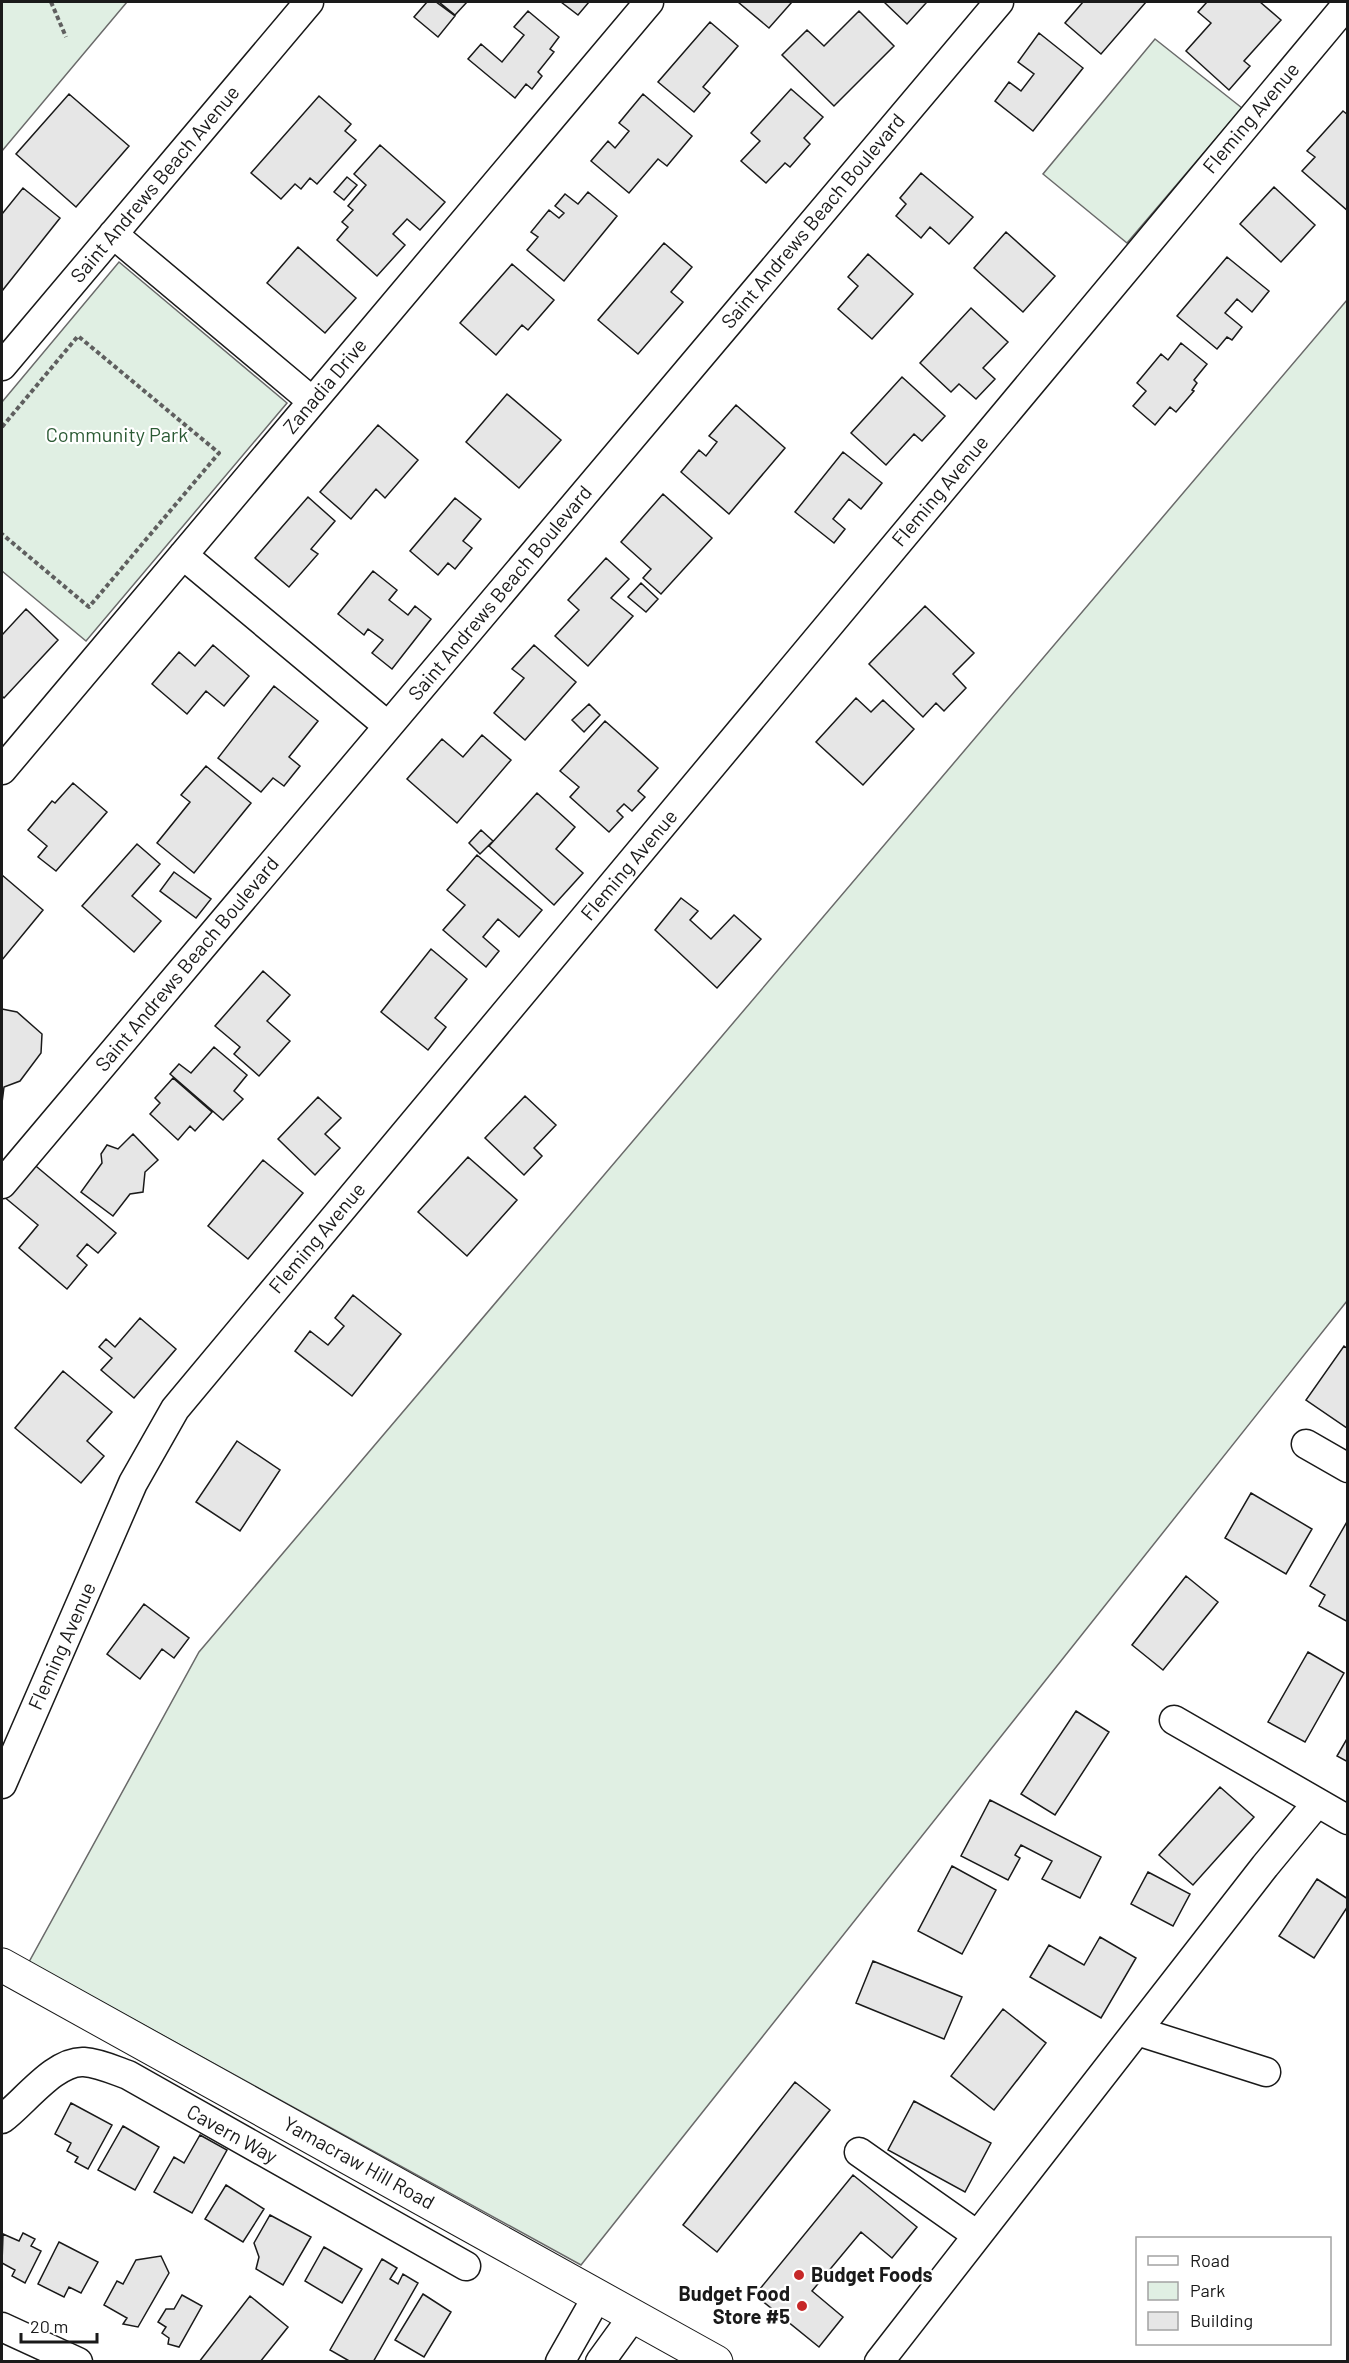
<svg xmlns="http://www.w3.org/2000/svg" width="1349" height="2363" font-family="Barlow,sans-serif">
<rect width="100%" height="100%" fill="#fff"/>
<!-- green -->
<path fill="#e0efe3" stroke="#6a6a6a" stroke-width="1.5" d="M2,2H127L2,151Z
M1155,39L1242,108L1127,243L1043,174Z
M119,262L287,403L86,641L2,571V402Z
M1347,300V1301L581,2265L29,1962L199,1652Z"/>
<!-- building -->
<path fill="#e6e6e6" stroke="#1a1a1a" stroke-width="1.5" d="M427,2H436L455,16L438,37L414,17Z
M439,2H467L455,15Z
M561,2H589L578,15Z
M738,2H792L769,28Z
M884,2H924L926,3L907,24Z
M1083,2H1146L1101,54L1065,23Z
M1207,2H1260L1281,20L1244,61L1250,66L1229,90L1186,51L1211,23L1198,12Z
M528,11L559,37L550,49L554,52L538,72L542,76L532,89L526,84L515,98L468,59L481,44L502,62L524,35L514,27Z
M859,11L894,46L834,106L782,55L807,30L824,46Z
M710,22L738,46L703,87L710,93L694,112L658,82Z
M1039,33L1083,68L1033,131L995,101L1009,82L1021,91L1034,74L1018,62Z
M791,89L823,117L804,138L810,144L790,167L785,163L766,183L741,161L760,141L751,133Z
M69,94L129,146L76,207L16,154Z
M643,94L692,136L667,166L658,159L629,193L591,161L608,141L615,148L629,131L619,123Z
M319,96L351,124L345,131L356,140L317,184L310,178L301,189L295,184L281,199L251,173Z
M1343,111L1348,115V211L1302,171L1315,157L1307,151Z
M380,145L445,202L420,230L407,219L393,234L405,245L377,276L337,240L348,227L342,222L353,210L348,206L366,185L354,174Z
M921,173L973,217L949,244L930,227L921,238L896,216L906,204L900,198Z
M347,177L357,185L344,200L334,192Z
M1274,187L1315,225L1281,262L1240,224Z
M23,188L60,218L2,291V214Z
M588,192L617,216L564,281L527,250L538,237L531,232L549,210L559,218L564,213L555,206L565,194L578,204Z
M1006,232L1055,276L1023,312L974,268Z
M664,243L692,267L671,292L683,302L638,354L598,320Z
M298,247L356,298L325,333L267,283Z
M868,254L913,294L872,339L838,309L858,286L848,277Z
M1227,257L1269,291L1252,312L1237,299L1225,313L1242,327L1232,340L1227,337L1217,349L1177,316Z
M512,264L554,300L528,330L522,325L496,355L460,323Z
M971,308L1008,342L983,368L995,379L976,399L959,384L951,392L920,363Z
M1181,343L1207,364L1194,380L1197,383L1192,390L1194,391L1176,412L1170,407L1155,425L1133,406L1146,391L1137,383L1161,354L1168,360Z
M902,377L945,416L922,441L914,434L886,465L851,433Z
M507,394L561,440L519,488L466,442Z
M736,405L785,448L729,514L681,472L699,450L706,456L717,442L709,436Z
M378,425L418,460L385,498L376,489L351,519L320,492Z
M843,452L882,483L861,509L849,499L833,519L845,529L834,543L795,512Z
M663,494L712,538L661,594L643,578L651,569L621,542Z
M308,497L335,521L311,549L318,554L289,587L255,558Z
M455,498L481,519L463,541L472,548L455,569L448,563L438,575L410,551Z
M606,558L629,579L611,598L633,616L588,666L555,636L579,610L568,600Z
M373,571L397,590L389,600L408,615L415,606L431,619L392,669L372,653L383,640L368,629L364,635L338,614Z
M641,583L658,599L646,612L628,597Z
M925,606L974,653L953,674L966,688L944,711L936,703L923,717L869,664Z
M26,609L58,640L4,698L2,696V635Z
M213,645L249,676L224,706L206,691L187,714L152,684L179,652L195,666Z
M534,645L576,682L525,740L494,713L524,678L512,669Z
M274,686L318,721L289,757L300,766L284,786L273,778L261,792L218,758Z
M856,698L871,712L883,700L914,729L863,785L816,742Z
M589,704L600,715L584,732L572,720Z
M605,721L658,768L638,791L645,797L632,811L624,804L617,811L623,817L609,832L570,797L579,787L560,771Z
M482,735L511,760L457,823L407,779L442,739L463,757Z
M206,766L251,803L194,873L157,843L190,802L181,795Z
M73,783L107,812L56,871L38,857L47,846L28,830L52,801L55,803Z
M537,793L575,827L556,849L583,873L554,905L489,846Z
M481,830L493,841L480,854L469,843Z
M137,844L160,864L132,896L161,921L134,952L82,906Z
M477,855L542,910L519,937L498,919L483,937L499,951L486,967L443,930L465,905L447,890Z
M174,872L211,899L196,918L160,891Z
M2,875L43,910L2,960Z
M681,898L698,911L690,920L711,939L734,915L761,939L717,988L655,930Z
M431,949L467,979L435,1018L446,1027L428,1050L381,1012Z
M263,971L290,995L267,1021L290,1041L259,1076L234,1054L240,1047L215,1026Z
M2,1009L17,1012L42,1034L41,1053L20,1081L4,1087L2,1103Z
M214,1047L247,1075L234,1091L243,1099L223,1120L170,1074L179,1064L191,1073Z
M173,1078L212,1112L195,1131L190,1126L178,1140L150,1114L160,1103L155,1098Z
M525,1096L556,1125L534,1148L542,1156L524,1175L485,1138Z
M318,1097L341,1118L325,1134L340,1148L315,1175L278,1139Z
M133,1134L158,1160L145,1172L143,1192L130,1194L113,1216L81,1192L102,1163L101,1154L107,1145L118,1149Z
M468,1157L517,1200L467,1256L418,1212Z
M263,1160L303,1193L248,1259L208,1226Z
M31,1162L116,1233L98,1253L87,1244L77,1256L87,1265L67,1289L19,1248L38,1225L3,1196Z
M353,1295L401,1334L352,1396L295,1351L310,1331L328,1345L344,1326L335,1318Z
M140,1318L176,1349L134,1398L101,1370L112,1358L99,1347L106,1339L115,1347Z
M1344,1346L1348,1349L1347,1428L1306,1400Z
M63,1371L112,1412L87,1441L104,1456L81,1483L15,1428Z
M237,1441L280,1470L240,1531L196,1502Z
M1251,1493L1312,1529L1286,1574L1225,1538Z
M1348,1520V1622L1319,1606L1325,1595L1310,1586Z
M1186,1576L1218,1602L1163,1670L1132,1645Z
M144,1604L189,1638L174,1658L162,1649L140,1679L107,1654Z
M1308,1652L1344,1673L1305,1742L1268,1722Z
M1076,1711L1109,1732L1055,1815L1021,1794Z
M1348,1737V1762L1337,1756Z
M1220,1787L1254,1817L1193,1885L1159,1855Z
M990,1800L1101,1857L1080,1898L1042,1879L1052,1861L1021,1845L1015,1855L1020,1858L1008,1880L961,1856Z
M952,1866L996,1890L962,1954L918,1931Z
M1148,1872L1190,1894L1173,1926L1131,1904Z
M1317,1879L1348,1899V1906L1314,1958L1279,1936Z
M1100,1937L1136,1958L1101,2018L1030,1977L1049,1945L1084,1965Z
M873,1961L962,1997L944,2039L856,2003Z
M1003,2009L1046,2043L994,2110L951,2076Z
M795,2082L830,2110L717,2252L683,2225Z
M914,2101L991,2143L965,2192L888,2150Z
M71,2103L112,2125L88,2169L75,2162L78,2157L67,2151L71,2143L55,2134Z
M123,2126L159,2147L135,2190L98,2170Z
M200,2135L227,2150L192,2213L154,2192L174,2157L184,2163Z
M853,2175L917,2227L892,2258L861,2232L812,2291L843,2317L819,2347L755,2295Z
M226,2185L264,2209L243,2242L205,2219Z
M270,2215L311,2237L283,2285L256,2269L259,2257L254,2243Z
M23,2233L35,2239L31,2246L41,2251L25,2283L12,2276L15,2270L2,2263L3,2234L19,2241Z
M59,2242L98,2262L81,2293L69,2287L64,2297L38,2284Z
M324,2247L362,2269L342,2303L305,2281Z
M161,2256L169,2273L138,2327L123,2324L127,2318L104,2305L117,2281L123,2284L136,2260Z
M382,2259L397,2268L390,2279L398,2284L403,2274L418,2283L373,2362H351L330,2350Z
M423,2294L451,2312L424,2357L395,2340Z
M182,2295L202,2306L179,2347L168,2344L169,2338L162,2333L166,2327L158,2322L166,2309H174Z
M250,2296L288,2327L260,2362H199Z"/>
<g fill="none" stroke-linecap="round" stroke-linejoin="round">
<defs>
<path id="minor" d="M113,234L312,401
M2,366L309,2
M183,555L388,726
M2,770L649,2
M2,1184L999,2
M1306,1444L1348,1468
M1174,1720L1348,1820
M2,1784L133,1483L175,1409L1348,3
M1137,2031L1266,2072
M2,2119C24,2103 55,2060 84,2062C99,2063 114,2070 128,2075L466,2266
M859,2152L977,2235
M2,2327L78,2362
M560,2362L598,2295
M600,2362L634,2315
M879,2362L1265,1866L1317,1803"/>
<path id="major" d="M2,1965L716,2362"/>
</defs>
<!-- minor casing -->
<use href="#minor" stroke="#1a1a1a" stroke-width="31"/>
<!-- major casing -->
<use href="#major" stroke="#1a1a1a" stroke-width="35"/>
<!-- path -->
<path stroke="#5f5f5f" stroke-width="4" stroke-dasharray="4.5 3" stroke-linecap="butt" d="M51,2L66,37
M2,427L78,336L219,453L89,607L2,534"/>
<!-- minor -->
<use href="#minor" stroke="#fff" stroke-width="28"/>
<!-- major -->
<use href="#major" stroke="#fff" stroke-width="33"/>
</g>
<!-- markers -->
<g fill="#c62828" stroke="#fff" stroke-width="2">
<circle cx="799" cy="2275" r="6"/>
<circle cx="802" cy="2306" r="6"/>
</g>
<g text-anchor="middle" stroke-width="4.5" stroke-linejoin="round" paint-order="stroke">
<!-- street labels -->
<g font-size="20" fill="#1a1a1a" stroke="#fff">
<text transform="translate(1251 118) rotate(-50)" y="7">Fleming Avenue</text>
<text transform="translate(155 184) rotate(-50)" y="7">Saint Andrews Beach Avenue</text>
<text transform="translate(813 221) rotate(-50)" y="7">Saint Andrews Beach Boulevard</text>
<text transform="translate(325 386) rotate(-50)" y="7">Zanadia Drive</text>
<text transform="translate(940 491) rotate(-50)" y="7">Fleming Avenue</text>
<text transform="translate(500 593) rotate(-50)" y="7">Saint Andrews Beach Boulevard</text>
<text transform="translate(629 865) rotate(-50)" y="7">Fleming Avenue</text>
<text transform="translate(187 964) rotate(-50)" y="7">Saint Andrews Beach Boulevard</text>
<text transform="translate(317 1238) rotate(-50)" y="7">Fleming Avenue</text>
<text transform="translate(62 1646) rotate(-66)" y="7">Fleming Avenue</text>
<text transform="translate(232 2134) rotate(29)" y="7">Cavern Way</text>
<text transform="translate(359 2163) rotate(29)" y="7">Yamacraw Hill Road</text>
</g>
<!-- park labels -->
<g font-size="20" fill="#2b5a34" stroke="#fff">
<text x="117" y="442">Community Park</text>
</g>
<!-- poi labels -->
<g font-size="20" font-weight="bold" fill="#1a1a1a" stroke="#fff" text-anchor="start">
<text x="811" y="2282">Budget Foods</text>
<text x="790" y="2301" text-anchor="end">Budget Food<tspan x="790" dy="23">Store #5</tspan></text>
</g>
</g>
<!-- border -->
<rect width="1349" height="2363" fill="none" stroke="#1a1a1a" stroke-width="6"/>
<!-- legend -->
<rect x="1136" y="2237" width="195" height="108" fill="#ffffff" stroke="#a3a3a3" stroke-width="1.5"/>
<rect x="1148" y="2256" width="30" height="9" fill="#ffffff" stroke="#a3a3a3" stroke-width="1.5"/>
<text x="1190" y="2267" font-size="18" fill="#1a1a1a">Road</text>
<rect x="1148" y="2282" width="30" height="18" fill="#e0efe3" stroke="#a3a3a3" stroke-width="1.5"/>
<text x="1190" y="2297" font-size="18" fill="#1a1a1a">Park</text>
<rect x="1148" y="2312" width="30" height="18" fill="#e6e6e6" stroke="#a3a3a3" stroke-width="1.5"/>
<text x="1190" y="2327" font-size="18" fill="#1a1a1a">Building</text>
<!-- scale -->
<path d="M21 2333v9h76v-9" fill="none" stroke="#1a1a1a" stroke-width="3"/>
<text x="30" y="2333" font-size="18" fill="#1a1a1a" stroke="#ffffff" stroke-width="4.5" paint-order="stroke">20 m</text>
</svg>
